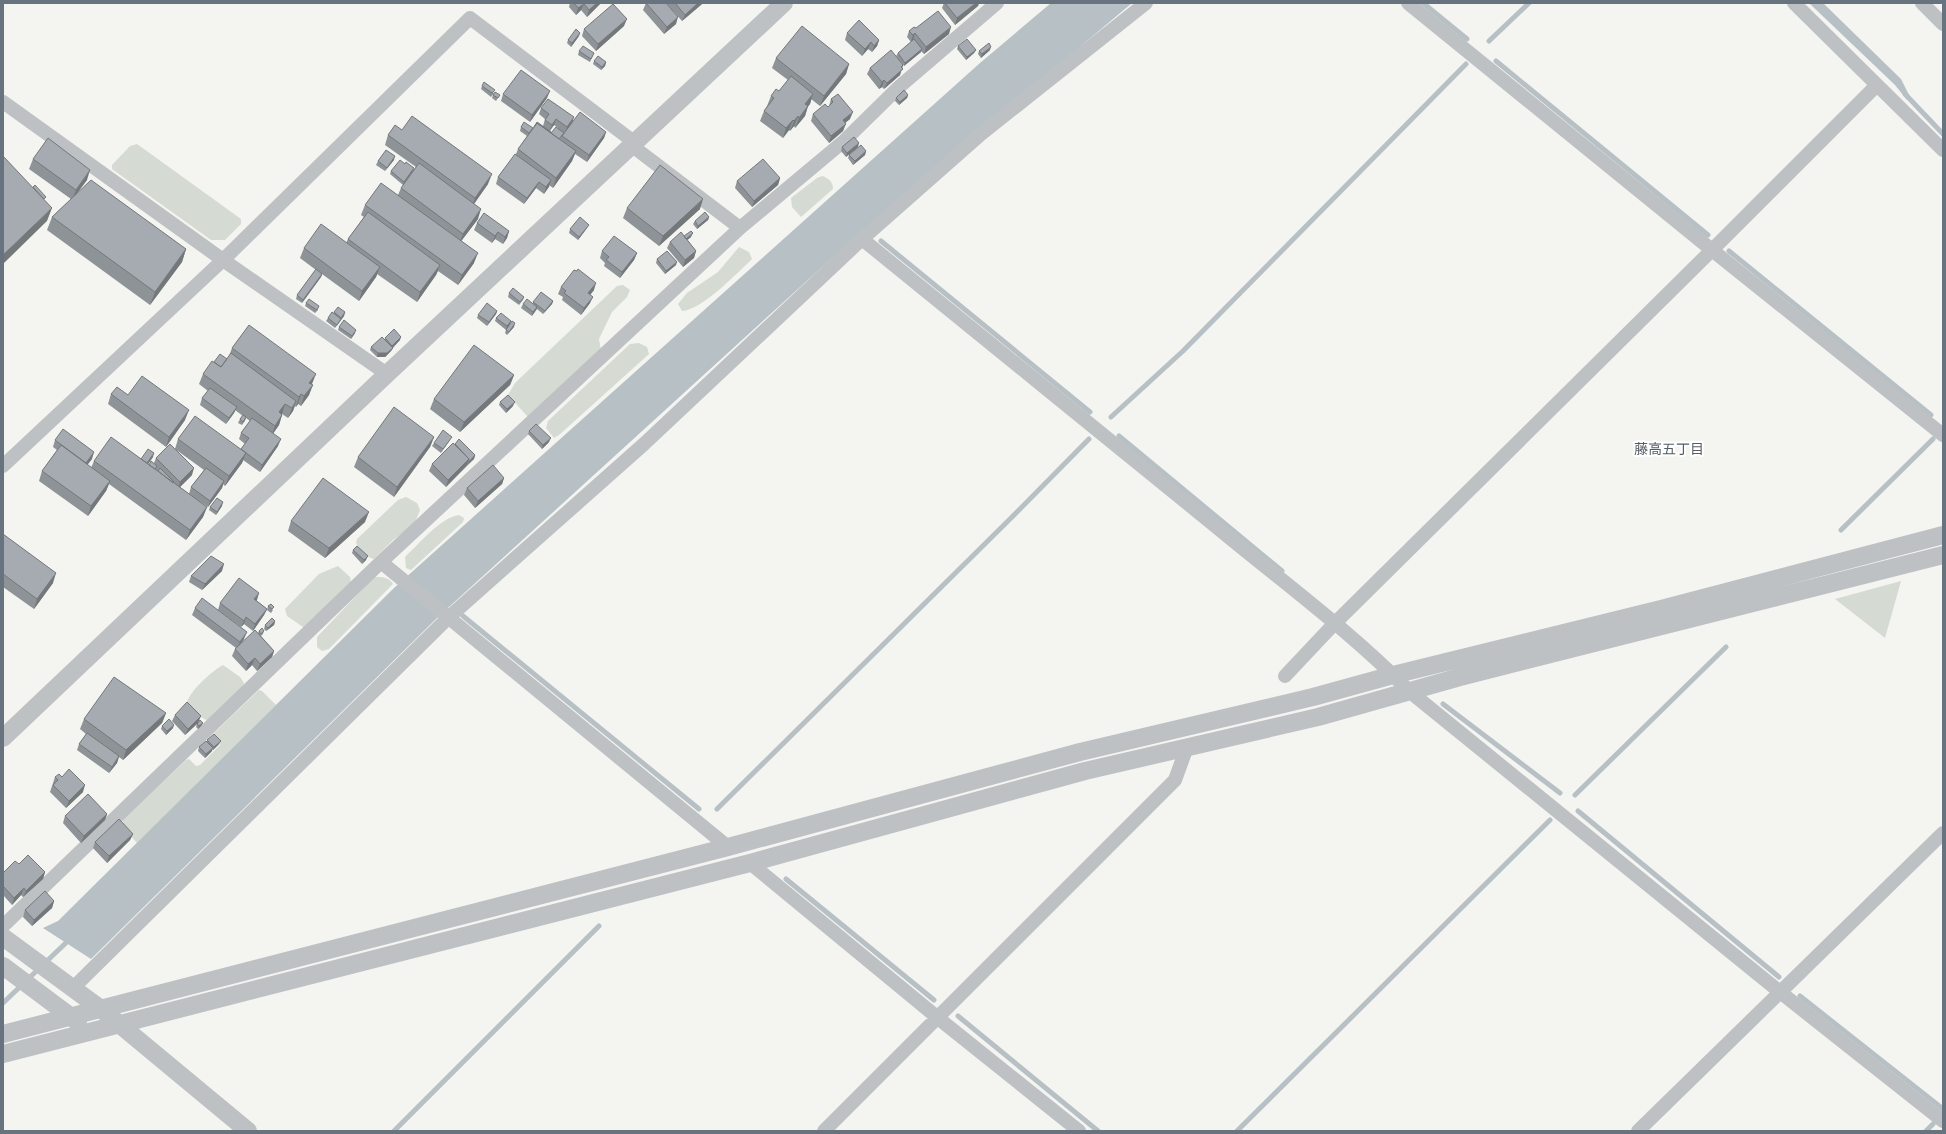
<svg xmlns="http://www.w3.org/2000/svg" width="1946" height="1134" font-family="Inter,'Noto Sans JP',sans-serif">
<rect width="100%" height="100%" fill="#f4f4f1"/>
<!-- green -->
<path fill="#d5dad2" d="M137,144L241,219V224L225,240H211L112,169V165L130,146Z
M822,176C829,178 833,182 833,189L801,217L792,207L791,198L817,178Z
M739,247L749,252L752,259C737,273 702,310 682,311L678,304L687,293L718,272Z
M623,285L630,290L627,297L612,312L599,339L601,351L528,417L508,395L515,383L617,286Z
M639,343L647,347L649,354L559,435L554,438L546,428L548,421L630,344Z
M406,497L417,503L420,510L414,525L393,540L374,559C365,557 361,551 356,543L357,539L398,500Z
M459,515L464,518L463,522L411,570L406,568L405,557C418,545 441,517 459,515Z
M338,566L350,577L351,582L311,625L303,627L287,616L285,609L319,574Z
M374,577C382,577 389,577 393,584L329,649L322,651L317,647V637Z
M1901,581L1885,638L1835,599Z
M223,665L240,677L244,683L241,692L209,721C202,719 190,709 187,702C191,690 212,671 223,665Z
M259,690L262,691L276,705L137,843L122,826L123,819L186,760L189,759L196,766L200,765L220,745L214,733Z"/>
<!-- water -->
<path fill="#b7c0c4" d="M1051,3H1132L865,228L438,617L91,959L43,928L58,921L394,588L980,63Z
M1809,3H1823L1901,79L1910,97L1907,100L1895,85Z"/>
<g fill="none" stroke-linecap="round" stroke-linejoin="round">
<!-- stream -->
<path stroke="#b7c0c4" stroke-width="5" d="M1423,3L1467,39
M1489,41L1529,3
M1496,61L1708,235
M1905,94L1943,134
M881,241L1090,412
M1729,251L1931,415
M1111,417L1183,351L1466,64
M1119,436L1282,571
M1841,530L1933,439
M463,616L699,809
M1443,704L1560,793
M1575,795L1726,647
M717,809L1012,517L1089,439
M1578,811L1779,977
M786,879L934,1000
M1800,996L1943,1109
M3,1003L71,938
M958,1016L1098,1131
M394,1131L599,926
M1237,1131L1550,820
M1926,1131L1933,1124"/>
<!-- minor -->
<path stroke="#bec1c4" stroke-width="14" d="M1408,3L1712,250L1943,435
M1794,3L1943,150
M1922,3L1943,24
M3,102L223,260L387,374
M631,145L740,228
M862,239C981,336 1100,432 1219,529C1283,582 1351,632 1409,691L1780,992L1943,1121
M3,466L223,260L470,18L634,142
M381,562L728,847
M1285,676L1334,624L1712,250L1877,85
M750,863L938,1018L1079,1131
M3,926L381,562L740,228L844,141L899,87L997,3
M73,988L448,618L644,444L862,239L981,134L1146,3
M824,1131L1175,780L1187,747
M1638,1131L1943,833"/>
<!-- tertiary -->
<path stroke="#bec1c4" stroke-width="18" d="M3,738L387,374L784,3
M3,937L101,1009L248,1131
M3,966L78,1022
M3,1034L728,847L1080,752L1313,697L1393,675L1661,609L1943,535
M3,1054L750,863L1085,771L1318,717L1460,677L1943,555"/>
</g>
<!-- wall -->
<path fill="#8e9397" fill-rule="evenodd" d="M570,3H601L587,17L581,10L576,15L569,7Z
M646,3L676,24L664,34L643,10Z
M666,3H702V4L682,21Z
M944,3H979L978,6L955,25L942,8Z
M624,26L596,51L582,36L584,29Z
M916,28L949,34L924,54L921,51V52L904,66L896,56L898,53L913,41L911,42L907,37L909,31Z
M847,33L879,40L877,46L872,52L868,49L862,56L845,40Z
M579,36L571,47L567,43L568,40Z
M958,46L976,50L974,53L966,60L957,49Z
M990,50L981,58L978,54L979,51Z
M579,51L594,53L590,62L578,55Z
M776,58L849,64L846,74L820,106L811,99L810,104L808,106L805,116L795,128L794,126L790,131L789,130L783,138L760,121L764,111L767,106L771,96L779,91L788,80L772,68Z
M594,61L606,62L605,66L601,70L593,64Z
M903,65L900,75L884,89L882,87L879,89L867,74L870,68Z
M482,86L494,93L491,97L481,89Z
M503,94L547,98L530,122L501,101Z
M493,95L498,98L496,101L492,98Z
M908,95L907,98L899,105L895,101L896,98Z
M831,99L850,119L845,123L843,131L829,143L811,121L813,114L829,106Z
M541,108L572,123L606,132L604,138L587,162L575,154L572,161L553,188L549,185L544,194L536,188L524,204L496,184L498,177L516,154L518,149L527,136L520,131L521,127L533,128L534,127L543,126L545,119L539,114ZM554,125L558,128L551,133L550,131Z
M402,130L488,184L474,204L478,219L461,241L474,263L458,285L438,271L436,275L417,302L377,274L376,277L359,301L322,274L321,277L302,303L296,299L297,295L316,270L300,258L304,248L346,243L348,239L364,217L361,215L365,205L398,195L401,188L416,167L385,145L388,135Z
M842,147H858L846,157L841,151Z
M866,151L865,155L853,165L848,158L849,155Z
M33,159L87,180L77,193L186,249L182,262L150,305L47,230L52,217L71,199L29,169Z
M394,160L385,171L376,165L378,161Z
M405,164L414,168L413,171L403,185L390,174L391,171Z
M780,178L778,185L752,207L735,188L737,181Z
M627,208L700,209L659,246L623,218Z
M709,217L708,220L697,229L693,224L695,221Z
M477,223L509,231L507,238L503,244L495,239L492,243L474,230Z
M587,228L578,240L569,233L570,229Z
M684,236L691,237L687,240L696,251L694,258L683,267L667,248L670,242Z
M602,251L637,253L634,260L620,278L604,266L605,263L600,258Z
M657,259L676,265L665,274L656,263Z
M561,287L594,290L590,295V303L581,315L562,300L563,297L558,294Z
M509,293L524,297L523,300L519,305L508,297Z
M553,301L552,304L543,314L537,309L532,316L521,308L523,304L533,303V302Z
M306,303L318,310L315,313L305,306Z
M497,311L496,314L487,326L477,318L478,315Z
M334,312H345L344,316L335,328L326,321L328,318L333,314Z
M496,318L510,324L506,330L495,321Z
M339,327L355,333L351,339L338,330Z
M514,327L507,335L505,333L506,330Z
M385,338L400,340L393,348L391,351L385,357H377L370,350L371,347L385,339Z
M232,348L312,384L309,395L301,406L298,404L296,407L295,406L293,411L288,418L282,414H281L282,415L279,425L273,434L278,446L260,472L243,460L242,463L225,486L223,484L222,488L208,507L189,494L191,487L204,470L175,449L178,439L241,449L245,444L239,439L241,433L250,421L246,418L245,421L242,425L238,423L240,419L243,416L235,410L234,413L226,424L200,405L202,398L208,391L199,384L203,374L214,362L227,359L229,356Z
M514,375L510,385L460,432L430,409L434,399Z
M111,394L128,395L185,420L166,447L108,404Z
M500,402L513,406L506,413L499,405Z
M529,431L549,442L542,449L528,434Z
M434,437L430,447L394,497L354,467L358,457Z
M55,440L92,459L87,465L91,468L94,461L141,459L153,457L148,464L149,465L154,463L156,458L192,475L180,487L207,507L203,517L186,540L109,484L106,491L88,516L39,481L42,471L57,450L53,447Z
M450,440L441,453L432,446L434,443Z
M455,444L475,455L474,459L446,487L429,471L432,464Z
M504,478L502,484L475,508L464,495L467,488Z
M222,506L216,515L209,510L210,507Z
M291,521L365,522L325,558L288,531Z
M3,534L53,583L34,609L3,587Z
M353,550L366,560L362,564L352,553Z
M222,571L202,590L189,582L191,576Z
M256,600L267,609L264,615L253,631L244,624L241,627L218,610L220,603L257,600Z
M268,606L273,610L271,613L267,610Z
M195,608L244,639L241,644L258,633L259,631H264L263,634L261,636L274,651L272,657L257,671L252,665L246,671L232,656L235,649L236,648L192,615Z
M275,621L274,625L266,631L264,629L265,625Z
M166,713L162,723L123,760L119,757L117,763L109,773L77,750L79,744L86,734L80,729L84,719Z
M175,715L198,722L203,723L201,726L198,729L196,727L197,724L185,735L172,721Z
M162,726L173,728L166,735L161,729Z
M207,740L219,744L213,750L212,749V751L205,758L198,751L199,747L207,741Z
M55,777H62L83,792L66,808L50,792Z
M107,814L105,820L81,843L63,823L65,816Z
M133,834L130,840L107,863L93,848L95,842Z
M19,864L45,872L43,879L23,897L21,895L12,905L3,895V873Z
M54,901L52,908L32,926L23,917L25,910Z"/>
<!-- shaded-wall -->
<path fill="#74787b" d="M597,3H601L587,17L589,10Z
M698,3H702V4L682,21L685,15Z
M976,3H979L978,6L955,25L957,18Z
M584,4L581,10L576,15L578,8Z
M678,17L676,24L664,34L667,27Z
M627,19L624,26L596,51L598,44Z
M951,27L949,34L924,54L926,47Z
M580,33L579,36L571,47L572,43Z
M915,33L913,40L911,42L913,35Z
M879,40L877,46L872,52L874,46Z
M871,42L868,49L862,56L865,49Z
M991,47L990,50L981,58L982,54Z
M922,49L921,52L904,66L905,63Z
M976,50L974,53L966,60L967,57Z
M606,62L605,66L601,70L602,67Z
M849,64L846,74L820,106L824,96Z
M903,65L900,75L884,89L887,83Z
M884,80L882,87L879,89L882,82Z
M550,91L547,98L530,122L532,115Z
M813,94L810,104L802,114L805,104Z
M908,95L907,98L899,105L900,102Z
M808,106L805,116L795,128L799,118Z
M853,112L850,119L840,127L843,120Z
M798,116L794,126L790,131L794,121Z
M574,117L572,124L565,133L567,127Z
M556,119L554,125L549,131L552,125Z
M793,120L789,130L783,138L786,128Z
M846,124L843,131L829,143L831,136Z
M606,132L604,138L587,162L589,155Z
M859,143L858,147L846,157L847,153Z
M576,151L572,161L553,188L556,178Z
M866,151L865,155L853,165L855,161Z
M395,156L394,160L385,171Z
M414,168L413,171L403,185L404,182Z
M90,170L87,180L72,200L76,190Z
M492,174L488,184L471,208L475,198Z
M780,178L778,185L752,207L754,201Z
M551,180L549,187L544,194L546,187Z
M539,182L536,188L524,204L527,198Z
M703,199L700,209L659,246L663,236Z
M52,208L47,221L3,264V255Z
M481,209L478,219L459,244L463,234Z
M709,217L708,220L697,229L698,226Z
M589,225L587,228L578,240L579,237Z
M509,231L507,238L503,244L505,237Z
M498,232L495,239L492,243L495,236Z
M693,233L691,237L685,242L686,239Z
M186,249L182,262L150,305L155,292Z
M696,251L694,258L683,267L685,260Z
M478,253L474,263L458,285L462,275Z
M637,253L634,260L620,278L622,272Z
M677,262L676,265L665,274L666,271Z
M440,265L436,275L417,302L420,292Z
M380,267L376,277L359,301L362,291Z
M322,274L321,277L302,303L303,300Z
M596,283L594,290L586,300L588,293Z
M593,297L590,303L581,315L584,308Z
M553,301L552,304L543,314L545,311Z
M537,307L536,310L532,316L533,312Z
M497,311L496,314L487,326L489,322Z
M345,312L344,316L335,328L337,325Z
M511,321L510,324L506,330L507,326Z
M515,323L514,327L507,335Z
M356,330L355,333L351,339L352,336Z
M401,337L400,340L392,348H393L391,351L385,357H377L378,353L391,349L392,346Z
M316,374L312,384L306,393L309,383Z
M514,375L510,385L460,432L464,422Z
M313,385L309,395L301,406L304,396Z
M301,394L298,404L296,407L299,397Z
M296,401L293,411L288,418L292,408Z
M515,402L513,406L506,413L507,409Z
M285,404L282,414L275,422L279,412Z
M237,407L234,413L226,424L229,418Z
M189,410L185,420L166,447L169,437Z
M282,415L279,425L271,436L275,426Z
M434,437L430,447L394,497L397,487Z
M551,438L549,442L542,449L543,445Z
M281,439L278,446L260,472L262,465Z
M94,452L92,459L84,469L86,463Z
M154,453L153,457L143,471L144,467Z
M246,453L242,463L225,486L229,476Z
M475,455L474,459L467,465L469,462Z
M469,459L467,465L446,487L448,480Z
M194,468L192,475L178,489L180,482Z
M504,478L502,484L475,508L478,501Z
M110,481L106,491L88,516L91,506Z
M224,481L222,488L208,507L210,501Z
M223,502L222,506L216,515L217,512Z
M207,507L203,517L186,540L190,530Z
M369,512L365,522L325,558L329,548Z
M368,556L366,560L362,564L364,560Z
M224,564L222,571L202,590L205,584Z
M56,573L53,583L34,609L37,599Z
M259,593L257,600L252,606L254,599Z
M267,609L264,615L253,631L255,624Z
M246,617L244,624L241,627Z
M275,621L274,625L266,631L268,628Z
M247,632L244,639L237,648L240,642Z
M274,651L272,657L257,671L260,664Z
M255,658L252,665L246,671L248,664Z
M166,713L162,723L123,760L126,750Z
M201,716L198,723L185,735L188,729Z
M203,723L201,726L198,729L199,726Z
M174,725L173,728L166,735L167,731Z
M221,741L219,744L213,750L214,747Z
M213,748L212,751L205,758L206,754Z
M119,756L117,763L109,773L112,767Z
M85,785L83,792L66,808L69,801Z
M107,814L105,820L81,843L84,836Z
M133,834L130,840L107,863L109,856Z
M45,872L43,879L23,897L26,891Z
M24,888L21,895L12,905L14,898Z
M54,901L52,908L32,926L34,920Z"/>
<!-- building -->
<path fill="#a5abb0" stroke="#74787b" d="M574,3H597L589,10L584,4L578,8Z
M646,3H666L678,17L667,27Z
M675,3H698L685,15Z
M945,3H976L957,18Z
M613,4L627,19L598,44L584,29Z
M938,11L951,27L926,47L915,33L913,35L909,31L914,27L916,28Z
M859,20L879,40L874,46L871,42L865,49L847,33Z
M802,26L849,64L824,96L776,58Z
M576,29L580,33L572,43L568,40Z
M914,39L922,49L905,63L898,53Z
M967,39L976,50L967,57L958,46Z
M989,43L991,47L982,54L979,51Z
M583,46L594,53L591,59L579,51Z
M891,50L903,65L901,67L903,69L887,83L884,80L882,82L870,68Z
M598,56L606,62L602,67L594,61Z
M521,70L550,91L532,115L503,94Z
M791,76L813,94L805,104L808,106L799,118L798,116L794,121L793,120L786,128L764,111L774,98L771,96L776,89L779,91Z
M484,82L495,90L492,93L482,86Z
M904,90L908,95L900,102L896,98Z
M495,92L500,95L498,98L493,95Z
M838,94L853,112L843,120L846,124L831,136L813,114L825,104L828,107L833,102L831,99Z
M548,99L574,117L567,127L556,119L552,125L545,120L549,114L541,108Z
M580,112L606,132L589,155L562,136Z
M412,116L492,174L475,198L388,135L395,125L402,130Z
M524,122L533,128L529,133L521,127Z
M537,122L551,132H550L537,123L534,127Z
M537,123L576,151L556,178L518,149Z
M556,127L564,133L559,139L551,133Z
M854,137L859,143L847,153L842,147Z
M48,138L90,170L76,190L33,159Z
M861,145L866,151L855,161L849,155Z
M386,150L395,156L387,168L378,161Z
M515,154L551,180L546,187L539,182L527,198L498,177Z
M3,156L52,208L3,255Z
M763,159L780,178L754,201L737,181Z
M400,160L405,164L406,162L414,168L404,182L391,171Z
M419,163L481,209L463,234L401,188Z
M660,165L703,199L663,236L627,208Z
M91,180L186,249L155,292L52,217Z
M381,183L478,253L462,275L365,205Z
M35,185L46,197L44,199L33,187Z
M368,212L440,265L420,292L348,239Z
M705,212L709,217L698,226L695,221Z
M484,213L509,231L505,237L498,232L495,236L477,223Z
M580,217L589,225L579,237L570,229Z
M321,224L380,267L362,291L304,248Z
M691,231L693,233L686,239L684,236Z
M681,232L696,251L685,260L670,242Z
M614,236L637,253L622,272L606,260L609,257L602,251Z
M667,251L677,262L666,271L657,259Z
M316,269L322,274L303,300L297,295Z
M578,269L596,283L588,293L593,297L584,308L564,293L566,291L561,287L574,270L577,271Z
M513,288L524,297L520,302L509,293Z
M541,292L553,301L545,311L533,302Z
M309,299L319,306L317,310L306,303Z
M527,299L537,307L533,312L523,304Z
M487,303L497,311L489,322L478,315Z
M338,307L345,312L341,318L334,312Z
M332,312L341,319L337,325L328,318Z
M501,313L511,321L507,326L496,318Z
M344,320L356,330L352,336L339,327Z
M512,321L515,323L509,332L506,330Z
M249,325L316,374L309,383L313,385L304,396L301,394L299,397L232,348Z
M394,329L401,337L392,346L385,338Z
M382,337L393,348L387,353H378L371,347Z
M474,345L514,375L464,422L434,399Z
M231,353L296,401L292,408L285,404L279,412L282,415L275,426L203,374L212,361L221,367Z
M220,354L227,359L221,367L214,362Z
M142,376L189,410L169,437L111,394L117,387L128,395Z
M210,388L237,407L229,418L202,398Z
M508,395L515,402L507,409L500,402Z
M394,407L434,437L397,487L358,457Z
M243,415L246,417L243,422L240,419Z
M195,416L246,453L229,476L178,439Z
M252,418L281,439L262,465L241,449L249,438L241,433Z
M536,424L551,438L543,445L529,431Z
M63,429L94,452L86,463L55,440Z
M443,430L452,437L443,449L434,443Z
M111,437L207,507L190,530L94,461Z
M459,439L475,455L469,462V459L455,444Z
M453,443L469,459L448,480L432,464Z
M170,444L194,468L180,482L156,458Z
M61,445L110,481L91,506L42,471Z
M148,449L154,453L147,463L141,459Z
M151,461L157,466L155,469L149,465Z
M493,465L504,478L478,501L467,488Z
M160,468L174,482L173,483L158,471Z
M206,468L224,481L210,501L191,487Z
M323,478L369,512L329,548L291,521Z
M217,498L223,502L217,512L210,507Z
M3,534L56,573L37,599L3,574Z
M357,546L368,556L364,560L353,550Z
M211,556L224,564L205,584L191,576Z
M239,578L259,593L254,599L267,609L255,624L246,617L244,621L220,603Z
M202,598L247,632L240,642L195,608Z
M271,604L274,607L272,609L268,606Z
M272,618L275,621L268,628L265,625Z
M262,628L264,631L261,634L259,631Z
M255,630L274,651L260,664L255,658L248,664L235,649Z
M114,677L166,713L126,750L84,719Z
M187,702L201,716L188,729L175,715Z
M169,719L174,725L167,731L162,726Z
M200,720L203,723L199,726L197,724Z
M87,733L119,756L112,767L79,744Z
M214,734L221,741L214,747L207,740Z
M206,741L213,748L206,754L199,747Z
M69,769L85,785L69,801L53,785L58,780L55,777L59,774L62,777Z
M88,794L107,814L84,836L65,816Z
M119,819L133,834L109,856L95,842Z
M28,855L45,872L26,891L24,888L14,898L3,886V873L15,861L19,864Z
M45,891L54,901L34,920L25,910Z"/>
<g text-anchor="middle" stroke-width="4" stroke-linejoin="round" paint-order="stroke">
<!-- neighbourhood labels -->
<g font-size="14" fill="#545d64" stroke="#fff">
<text x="1669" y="454">藤高五丁目</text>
</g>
</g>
<!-- border -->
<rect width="1946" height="1134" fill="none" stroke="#67737e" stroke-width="8"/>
</svg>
